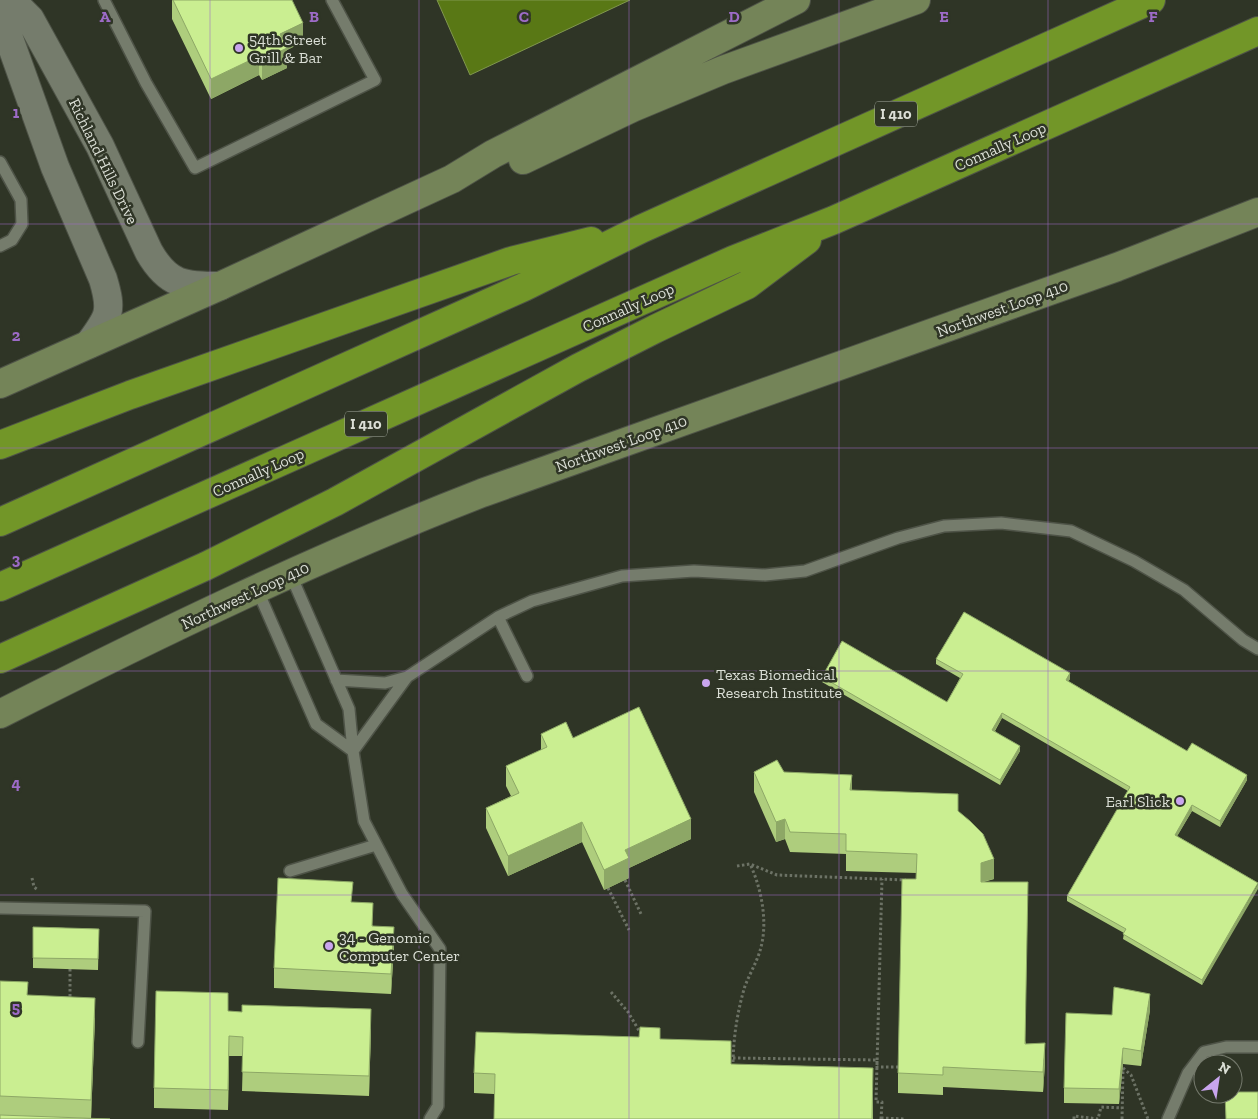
<svg xmlns="http://www.w3.org/2000/svg" width="1258" height="1119" font-family="'Zilla Slab',serif">
<rect width="100%" height="100%" fill="#2f3526"/>
<!-- water -->
<path fill="#597815" stroke="#80974f" d="M437,0H630L470,75Z"/>
<g fill="none" stroke-linecap="round" stroke-linejoin="round">
<defs>
<path id="service" d="M104,0L146,83L195,168L375,80L332,0
M0,162L21,200L22,224L12,240L0,246
M257,589L316,724L353,751L349,709L290,573
M498,617L527,676
M336,680L385,683L407,677
M290,871L376,845
M0,908L145,911L138,1042
M430,1119L438,1106L440,949L402,894L364,821L353,751L407,677L498,617L532,601L622,576L694,571L765,575L805,571L898,538L944,526L1001,523L1071,531L1134,561L1184,590L1243,640L1258,649
M1168,1119L1188,1073L1204,1052L1226,1047H1258"/>
<path id="tertiary" d="M7,0L6,30L55,167L103,279C113,312 109,317 89,344
M11,0L30,19L100,146L149,252C168,285 184,286 220,286"/>
<path id="secondary" d="M523,160L632,108L723,70L916,0
M0,384L220,286L452,179L493,154L796,0
M0,714C158,634 317,557 482,493L1117,267L1258,212"/>
<path id="motorway" d="M0,445L130,395L511,261L591,241
M0,522L524,287L641,229L1151,0
M0,587L733,260L834,220L1258,31
M0,659L206,566L335,502L578,368L655,329L747,285L807,240"/>
</defs>
<!-- service casing -->
<use href="#service" stroke="#4e5347" stroke-width="14"/>
<!-- tertiary casing -->
<use href="#tertiary" stroke="#4e5347" stroke-width="30"/>
<!-- secondary casing -->
<use href="#secondary" stroke="#4e5347" stroke-width="30"/>
<!-- motorway casing -->
<use href="#motorway" stroke="#4e5347" stroke-width="30"/>
<!-- path -->
<path stroke="#6c7265" stroke-width="3" stroke-dasharray="2.5 2.5" stroke-linecap="butt" d="M737,866L750,864L777,875L906,880
M32,878L34,887L38,890
M625,880L641,914
M608,888L629,930
M70,969V1001
M611,992L628,1012L641,1034
M733,1058L877,1060V1067H899
M733,1067C733,1040 737,1012 745,986C750,973 758,960 761,947C768,921 761,887 750,864
M1123,1068L1131,1075L1148,1119
M881,1118L906,1119
M881,1119L882,1102H876L882,879
M1074,1119V1116L1098,1119L1101,1107L1122,1108
M1122,1119L1123,1068"/>
<!-- service -->
<use href="#service" stroke="#757c6c" stroke-width="11"/>
<!-- tertiary -->
<use href="#tertiary" stroke="#757c6c" stroke-width="28"/>
<!-- secondary -->
<use href="#secondary" stroke="#748458" stroke-width="28"/>
<!-- motorway -->
<use href="#motorway" stroke="#729628" stroke-width="28"/>
</g>
<!-- wall -->
<path fill="#aecd7d" d="M172,0L303,42L287,50V68L262,80L259,75L211,99L172,19Z
M936,659L1070,679L1068,681L1187,751L1247,780L1220,827L1192,811L1177,836L1258,883L1202,985L1123,939L1124,933L1067,901V896L1128,791L1002,718L995,731L1020,751L1000,785L822,682V677L947,702L960,678L936,664Z
M541,734L573,738L691,839L629,868V878L604,890L582,842L508,876L486,828V808L511,796L506,786V766L541,750Z
M754,772H784L852,790L958,811L994,879L984,882L1026,1044L1045,1063L1043,1092L943,1087V1095L898,1093V1073L917,873L846,871V854L790,852L785,839L776,842L754,792Z
M353,902L373,926L394,947L391,994L274,988V968Z
M33,927L99,929L98,970L33,968Z
M0,981L28,995L95,1018L91,1118L0,1119Z
M1150,1010L1141,1066L1123,1064L1119,1104L1064,1103V1088L1112,1015Z
M228,1011L371,1029L369,1096L242,1091L243,1056H229L228,1110L154,1108V1088Z
M660,1039L731,1064L873,1088V1119H494V1094L474,1093V1073Z"/>
<!-- shaded-wall -->
<path fill="#8da766" d="M303,23V42L287,50V68L262,80V60L280,34Z
M259,56V75L211,99V79Z
M1070,673V679L1066,685V680Z
M1002,713V718L992,735V730Z
M1020,746V751L1000,785V780Z
M852,775V795L850,790Z
M1247,775V780L1220,827V821Z
M1192,805V811L1175,840V835Z
M691,819V839L629,868V878L604,890V870L625,850Z
M785,819V839L776,842V822Z
M582,822V842L508,876V856Z
M994,859V879L981,882V863Z
M1258,884V889L1202,985V980Z
M394,927V947L391,994V974Z
M1150,994V1010L1141,1066V1051Z
M95,998V1018L91,1119V1100Z
M371,1009V1029L369,1096V1076Z
M229,1036V1056L228,1110V1090Z
M1045,1043V1063L1043,1092V1072Z
M1123,1048V1064L1119,1104V1089Z"/>
<!-- building -->
<path fill="#caee91" stroke="#8da766" d="M173,0H292L303,23L280,34L287,48L262,60L259,56L211,79Z
M964,612L1070,673L1066,680L1187,751L1192,743L1247,775L1220,821L1192,805L1175,835L1258,883L1202,980L1123,934L1126,929L1067,896L1130,787L1002,713L992,730L1020,746L1000,780L822,677L842,641L947,702L963,674L936,659Z
M639,707L691,819L625,850L629,858L604,870L582,822L508,856L486,808L519,793L506,766L547,747L541,734L566,722L573,738Z
M777,760L784,772L852,775L850,790L958,794V811L970,821L983,834L994,859L981,863V882H1028L1025,1044L1045,1043L1043,1072L943,1067V1075L898,1073L902,879H916L917,854L846,851V834L790,832L785,819L776,822L754,772Z
M278,878L353,882L351,902L373,903L372,926L394,927L391,974L274,968Z
M33,927L99,929L98,959L33,958Z
M0,981L28,982L27,995L95,998L91,1100L0,1096Z
M1114,987L1150,994L1141,1051L1123,1048L1119,1089L1064,1088L1066,1013L1112,1015Z
M156,991L228,993V1011L242,1012V1005L371,1009L369,1076L242,1072L243,1037L229,1036L228,1090L154,1088Z
M640,1027L660,1028V1039L731,1041V1064L873,1068L872,1119H494L495,1074L474,1073L476,1032L639,1037Z
M1233,1092H1258V1119H1226L1225,1094H1233Z
M0,1115L110,1119H0Z"/>
<!-- grid -->
<path fill="none" stroke="#9d6bc7" stroke-width="1" stroke-opacity="0.55" d="M210,0V1119M419,0V1119M629,0V1119M839,0V1119M1048,0V1119M0,224H1258M0,448H1258M0,671H1258M0,895H1258"/>
<!-- markers -->
<g fill="#c9a5ee" stroke="#2f3526" stroke-width="2">
<circle cx="239" cy="48" r="5"/>
<circle cx="706" cy="683" r="5"/>
<circle cx="1180" cy="801" r="5"/>
<circle cx="329" cy="946" r="5"/>
</g>
<g text-anchor="middle" stroke-width="5" stroke-linejoin="round" paint-order="stroke">
<!-- shield labels -->
<g fill="#2f3526" stroke="#a7aca1" stroke-width="1">
<rect x="875" y="101.5" width="42" height="25" rx="4"/>
<rect x="345" y="411.5" width="42" height="25" rx="4"/>
</g>
<g font-size="15" font-weight="bold" fill="#dbdfd6">
<text x="896" y="119">I 410</text>
<text x="366" y="429">I 410</text>
</g>
<!-- poi labels -->
<g font-size="16" fill="#dbdfd6" stroke="#2f3526" text-anchor="start">
<text x="249" y="45">54th Street<tspan x="249" dy="18">Grill &amp; Bar</tspan></text>
<text x="716" y="680">Texas Biomedical<tspan x="716" dy="18">Research Institute</tspan></text>
<text x="1170" y="807" text-anchor="end">Earl Slick</text>
<text x="339" y="943">34 - Genomic<tspan x="339" dy="18">Computer Center</tspan></text>
</g>
<!-- street labels -->
<g font-size="16" fill="#dbdfd6" stroke="#2f3526">
<text transform="translate(1000 146) rotate(-24)" y="6">Connally Loop</text>
<text transform="translate(104 161) rotate(64)" y="6">Richland Hills Drive</text>
<text transform="translate(628 307) rotate(-24)" y="6">Connally Loop</text>
<text transform="translate(1002 308) rotate(-20)" y="6">Northwest Loop 410</text>
<text transform="translate(621 443) rotate(-20)" y="6">Northwest Loop 410</text>
<text transform="translate(258 472) rotate(-24)" y="6">Connally Loop</text>
<text transform="translate(245 595) rotate(-25)" y="6">Northwest Loop 410</text>
</g>
</g>
<g font-size="16" text-anchor="middle" font-weight="bold" fill="#9d6bc7" stroke="#2f3526" stroke-width="5" stroke-linejoin="round" paint-order="stroke">
<text x="105" y="22">A</text>
<text x="314" y="22">B</text>
<text x="524" y="22">C</text>
<text x="734" y="22">D</text>
<text x="944" y="22">E</text>
<text x="1153" y="22">F</text>
<text x="16" y="118">1</text>
<text x="16" y="341">2</text>
<text x="16" y="565">3</text>
<text x="16" y="789">4</text>
<text x="16" y="1013">5</text>
</g>
<!-- north arrow -->
<g transform="translate(1218 1079) rotate(30)"><circle r="24" fill="#2f3526" stroke="#74796c"/>
<path d="M0-4L9 19L0 12L-9 19Z" fill="#c9a5ee"/>
<text y="-8" font-size="14" font-weight="bold" text-anchor="middle" fill="#dbdfd6">N</text>
</g>
</svg>
